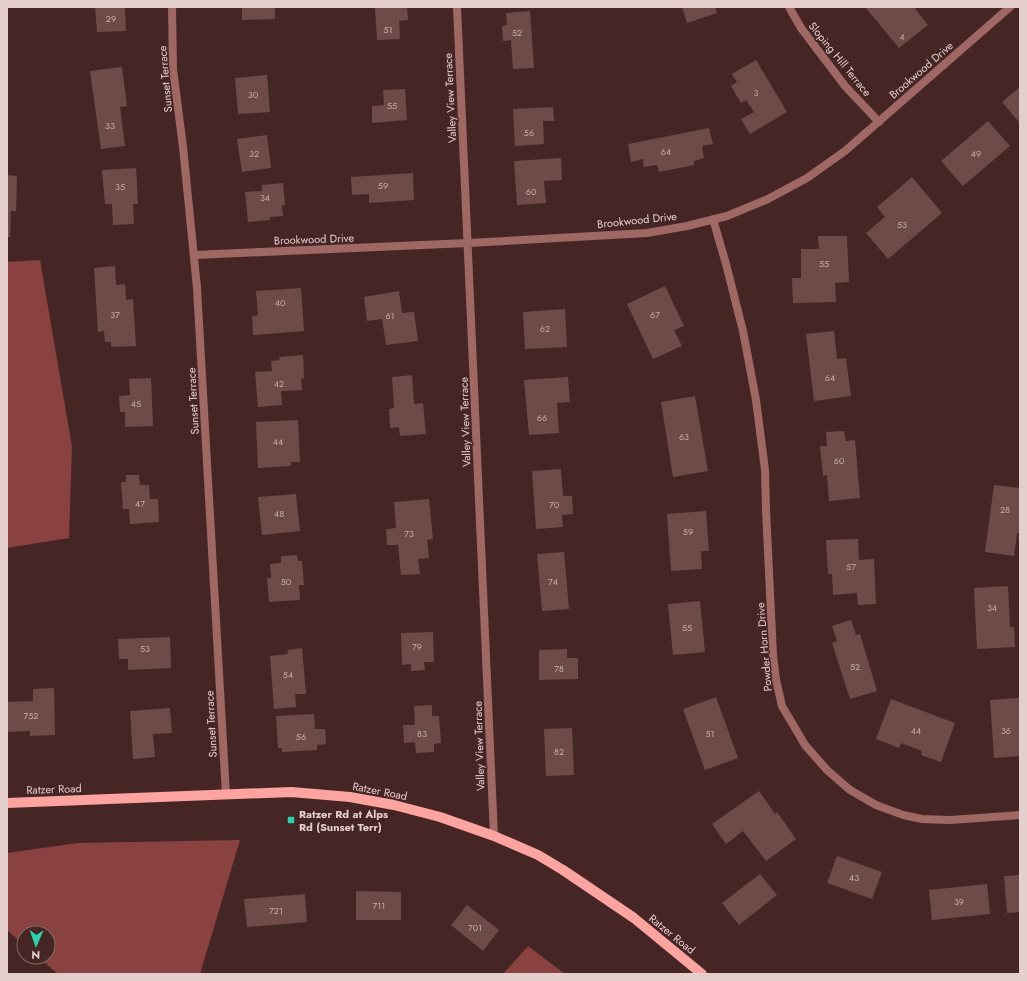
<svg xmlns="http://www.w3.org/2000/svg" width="1027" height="981" font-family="Jost,sans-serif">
<rect width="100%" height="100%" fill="#462625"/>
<!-- forest -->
<path fill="#894240" d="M40,260L72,447L69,538L7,548V262Z
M240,840L200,974H58L38,957H48V933H24V945L7,930V853L78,843Z
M528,946L565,974H503Z"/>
<!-- building -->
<path fill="#6e4b49" d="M95,7H125L126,31L97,32Z
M242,7H275V19L242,20Z
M375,7H407L408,20L399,21L400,39L377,40Z
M682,7H715L717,13L687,23Z
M865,7H914L928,25L899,48Z
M530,11L534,68L513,69L511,40L503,41L502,26L507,25L506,13Z
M756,60L787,112L750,134L741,119L754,112L746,100L741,103L731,86L737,82L732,74Z
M122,67L127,106L120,107L125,146L101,149L90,71Z
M267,75L270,112L238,114L235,78Z
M1020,87V123L1002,102Z
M405,89L407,120L372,123V106L384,105L383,90Z
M553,107L554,121H543L544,144L515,146L513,109Z
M988,121L1010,146L963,186L941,161Z
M709,128L713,144L702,146L704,158L694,161V165L659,172L657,165L644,167L643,159L631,162L628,144Z
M267,135L271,168L242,172L237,139Z
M561,158L562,180L544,181L546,203L517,205L514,161Z
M136,168L138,204H133L134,224L113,225L112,204H105L102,170Z
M413,173L414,200L369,203V194L352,195L351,177Z
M7,175L17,176L16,211H11L10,237H7Z
M912,177L942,213L888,259L866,233L885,217L877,207Z
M283,183L285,205H282L283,216L270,217V220L248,222L245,192L262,191V185Z
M818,236H847L849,282L835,283L836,302L793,303L792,278H801V249H819Z
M115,266L116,285L125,284L126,300L133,299L136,346L111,347V342H105L104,331L98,332L94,268Z
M665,286L684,326L674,330L682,346L653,359L627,304Z
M301,288L304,331L253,335L252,316L258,315L256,291Z
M399,291L402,313L414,312L418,341L386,345L382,319L367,321L364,297Z
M565,309L567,347L525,349L523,312Z
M834,331L837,359L846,358L851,396L814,401L806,334Z
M303,355L304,378L301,379L302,390L281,391L282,405L258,407L255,372L272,371L271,361L280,360L279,357Z
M412,375L414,404L423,403L426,434L400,436L399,427L390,428L389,409L394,408L392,377Z
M568,377L570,402L557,403L559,433L529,435L524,380Z
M151,378L153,426L125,427V412H120L119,396L130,395L129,379Z
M695,396L708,471L673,477L661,402Z
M298,420L300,462H291V466L258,468L256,422Z
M844,431L846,441L855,440L860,498L829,501L827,475L823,476L820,446H827L826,432Z
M561,469L563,496H572L573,514L562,515L563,527L536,529L532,471Z
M126,475H139L140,485H149L150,499H158L159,522L130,524L129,509H123L121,482H126Z
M994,485L1020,488V533H1017L1014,556L985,552Z
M296,494L300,531L262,535L258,497Z
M429,499L433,539L427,540L429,558L418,559L420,574L401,575L398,545H387L386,529L396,528L394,502Z
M706,511L709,551H701L702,569L671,571L667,514Z
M858,539L859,560L874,559L876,604L858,605L857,593L833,595L832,574H828L826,540Z
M564,552L569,609L542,611L537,554Z
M297,555L298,561H302L304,585H299L300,600L269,602L267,578H271L270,564L281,563V556Z
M1008,586L1010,627H1014L1015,647L977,649L974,588Z
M700,601L705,652L673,655L668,604Z
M851,620L856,635L860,634L877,691L850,699L832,643L837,641L832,626Z
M433,632L434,662H424L425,670L411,671V664L402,665L401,633Z
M170,637L171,668L128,670V659H119L118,639Z
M302,648L306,694H295L296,707L274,709L270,656L288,654L287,650Z
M567,649V658H578V679L539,680V650Z
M54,688L55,735L30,736V731L7,732V702L33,701V689Z
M716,697L738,758L705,770L683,709Z
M1019,698L1020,756L994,758L990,700Z
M891,699L955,723L941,762L921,755L922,751L901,743L899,748L876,739Z
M432,705V716H439L441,743L434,744V752L416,753L415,742L404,743L403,725H415L414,706Z
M170,708L172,733L153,734L155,757L133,759L130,711Z
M314,714L315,729H325L326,744L317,745V750L282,752V748H278L276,716Z
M572,728L574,775L546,776L544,729Z
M759,791L775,814L777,812L796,839L766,861L743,831L726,844L712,824Z
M837,856L882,872L872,899L827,883Z
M760,874L777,895L739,925L722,903Z
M1020,875V912L1007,913L1004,876Z
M987,884L990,914L932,920L929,890Z
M356,891L401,892V920H356Z
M305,894L307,922L247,927L244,899Z
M467,905L499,930L483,951L451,925Z"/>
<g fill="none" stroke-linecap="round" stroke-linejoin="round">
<!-- minor -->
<path stroke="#9f6865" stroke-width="8" d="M172,7L173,69L183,147L197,288L226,795
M457,7L494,836
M789,7L801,28L845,86L879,122
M713,219L726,264L743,331L756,400L765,470L766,510L773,655L776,680L782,706L805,745L827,770L850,790L876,805L903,815L922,819L950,820L1020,815
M194,255L468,243L647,233L687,226L727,216L768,199L807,178L845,151L1010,7"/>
<!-- primary -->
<path stroke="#fea4a0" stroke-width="10" d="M7,803L291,792L350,797L394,805L440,817L494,836L538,855L563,870L634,918L702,974"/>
</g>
<!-- markers -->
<rect fill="#24d5ae" stroke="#462625" stroke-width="1.5" x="287" y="816" width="8" height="8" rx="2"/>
<g text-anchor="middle" stroke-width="3" stroke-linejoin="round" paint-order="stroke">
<!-- number labels -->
<g font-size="9" fill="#c6aeac">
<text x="111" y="22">29</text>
<text x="388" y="33">51</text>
<text x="517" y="36">52</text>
<text x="902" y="40">4</text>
<text x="756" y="96">3</text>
<text x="253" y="98">30</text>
<text x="392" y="109">55</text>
<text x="110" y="129">33</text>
<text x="529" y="136">56</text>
<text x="666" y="155">64</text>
<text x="254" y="157">32</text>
<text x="976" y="157">49</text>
<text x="383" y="189">59</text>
<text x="120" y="190">35</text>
<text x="531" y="195">60</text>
<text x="265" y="201">34</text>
<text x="902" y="228">53</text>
<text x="824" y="267">55</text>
<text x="280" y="306">40</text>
<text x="115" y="318">37</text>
<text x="655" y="318">67</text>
<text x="390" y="319">61</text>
<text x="545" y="332">62</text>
<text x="830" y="381">64</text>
<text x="279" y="387">42</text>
<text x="136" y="407">45</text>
<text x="542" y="421">66</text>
<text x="684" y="440">63</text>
<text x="278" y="445">44</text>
<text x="839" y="464">60</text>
<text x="140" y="507">47</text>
<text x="554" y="508">70</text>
<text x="1005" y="513">28</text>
<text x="279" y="517">48</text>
<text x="688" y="535">59</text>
<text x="409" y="537">73</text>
<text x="851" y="570">57</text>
<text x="286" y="585">50</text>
<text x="553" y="585">74</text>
<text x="992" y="611">34</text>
<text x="687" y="631">55</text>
<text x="417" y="650">79</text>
<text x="145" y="652">53</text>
<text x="855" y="670">52</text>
<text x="559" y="672">78</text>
<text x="288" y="678">54</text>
<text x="31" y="719">752</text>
<text x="916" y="734">44</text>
<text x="1006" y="734">36</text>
<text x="422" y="737">83</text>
<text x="710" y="737">51</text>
<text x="301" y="740">56</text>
<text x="559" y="755">82</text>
<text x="854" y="881">43</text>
<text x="959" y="905">39</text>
<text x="379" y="909">711</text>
<text x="276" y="914">721</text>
<text x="475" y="931">701</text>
</g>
<!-- street labels -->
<g font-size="11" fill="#e4cfcd" stroke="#462625">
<text transform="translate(840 59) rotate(51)" y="4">Sloping Hill Terrace</text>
<text transform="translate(921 70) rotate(-41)" y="4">Brookwood Drive</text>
<text transform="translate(165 79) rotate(-95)" y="4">Sunset Terrace</text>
<text transform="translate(450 98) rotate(-93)" y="4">Valley View Terrace</text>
<text transform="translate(637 220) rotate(-6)" y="4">Brookwood Drive</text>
<text transform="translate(314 239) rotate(-2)" y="4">Brookwood Drive</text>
<text transform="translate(193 401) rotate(-93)" y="4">Sunset Terrace</text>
<text transform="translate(465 422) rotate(-92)" y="4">Valley View Terrace</text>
<text transform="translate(764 647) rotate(-95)" y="4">Powder Horn Drive</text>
<text transform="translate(211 724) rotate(-93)" y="4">Sunset Terrace</text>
<text transform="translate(479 746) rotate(-92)" y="4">Valley View Terrace</text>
<text transform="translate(54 789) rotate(-2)" y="4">Ratzer Road</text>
<text transform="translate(380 791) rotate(11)" y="4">Ratzer Road</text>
<text transform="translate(672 934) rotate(39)" y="4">Ratzer Road</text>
</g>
<!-- poi labels -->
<g font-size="11" font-weight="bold" fill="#e4cfcd" stroke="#462625" text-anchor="start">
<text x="299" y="818">Ratzer Rd at Alps<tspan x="299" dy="13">Rd (Sunset Terr)</tspan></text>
</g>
</g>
<!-- border -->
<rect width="1027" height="981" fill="none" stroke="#e4cfcd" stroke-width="16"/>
<!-- north arrow -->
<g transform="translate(36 945) rotate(182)"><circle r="19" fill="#462625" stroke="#856a68"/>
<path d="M0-3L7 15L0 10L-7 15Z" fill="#24d5ae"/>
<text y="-6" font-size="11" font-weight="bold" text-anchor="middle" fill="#e4cfcd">N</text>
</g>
</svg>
